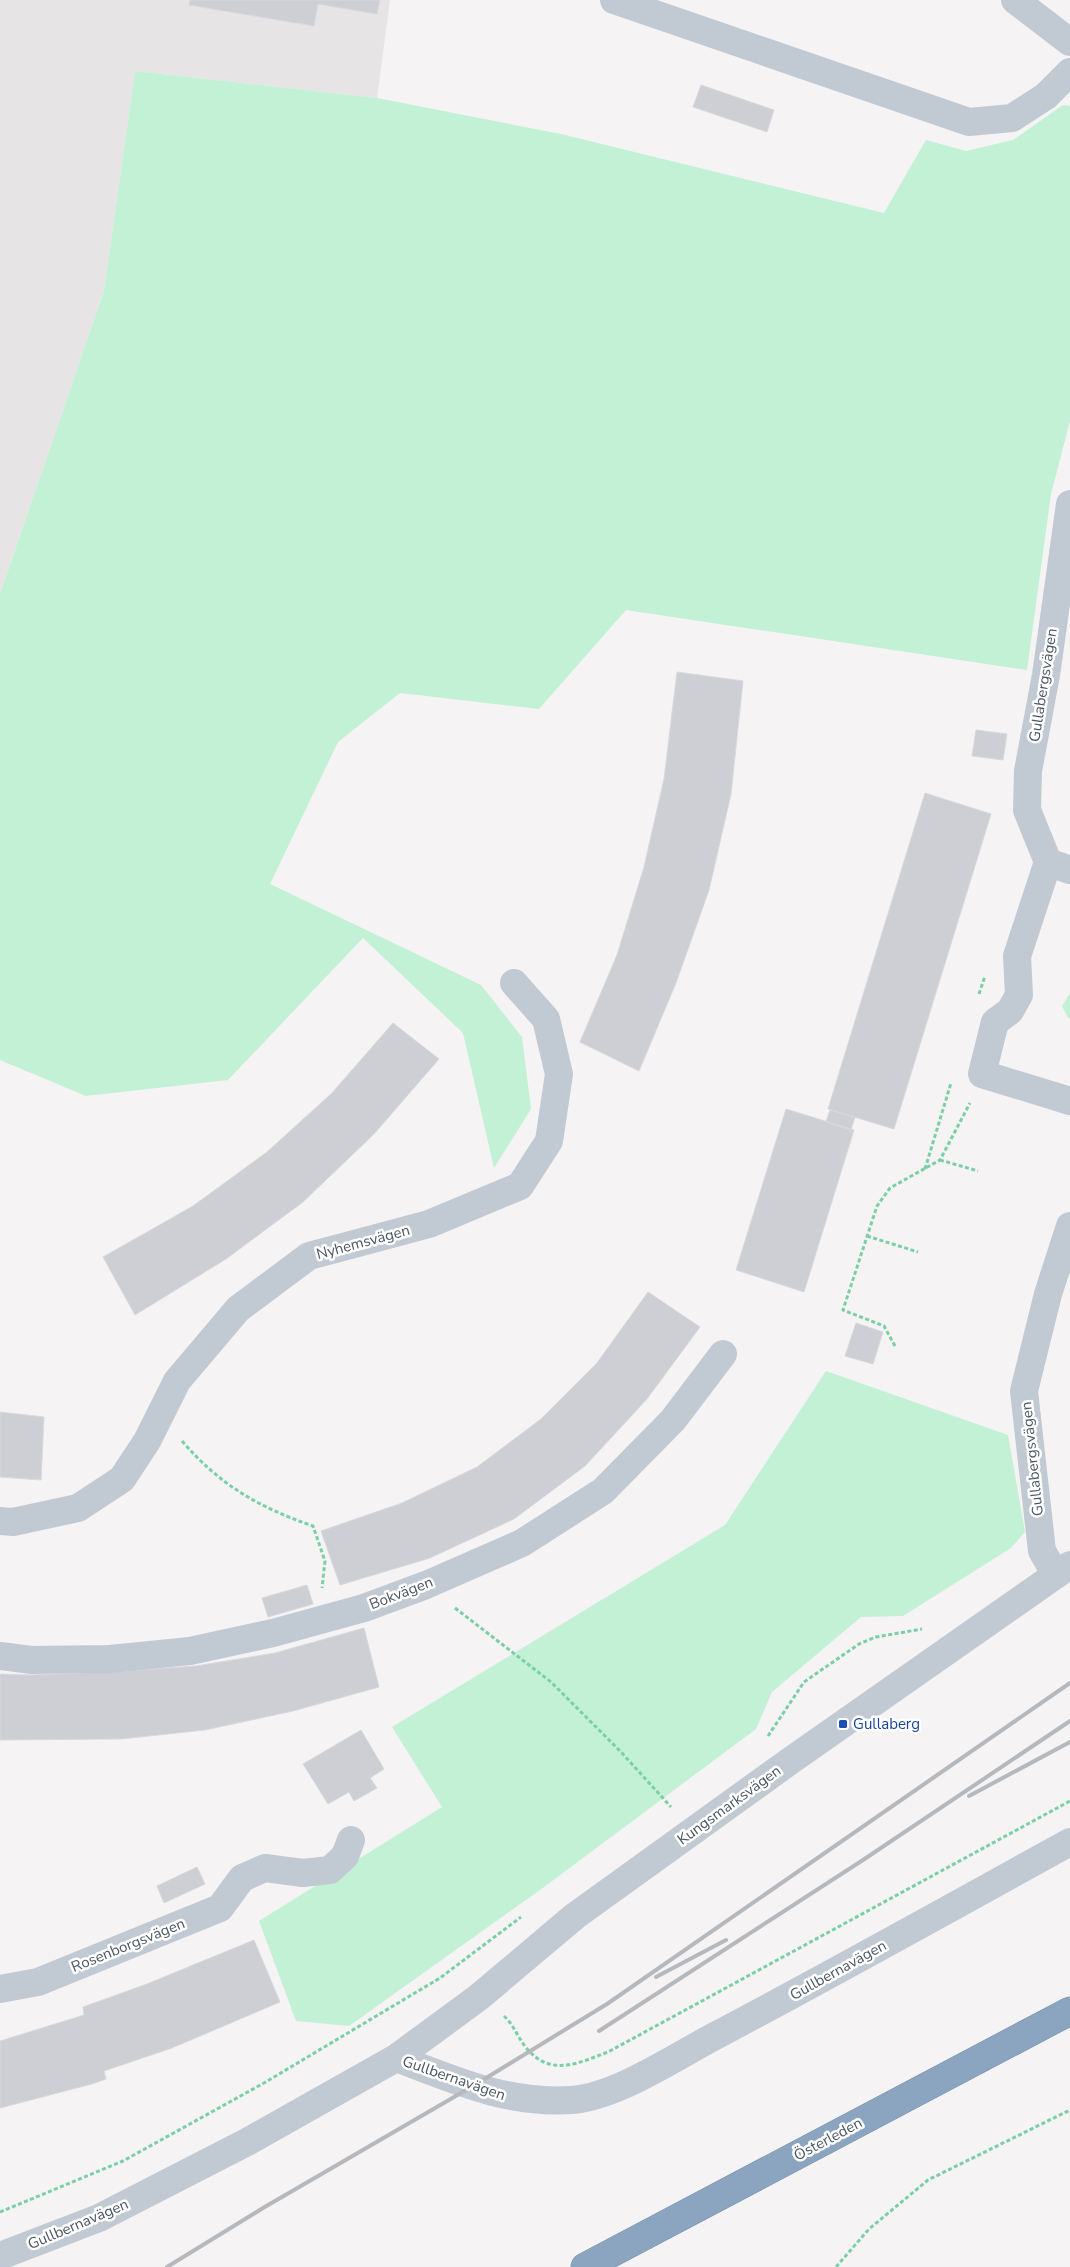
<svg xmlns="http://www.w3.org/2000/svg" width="1070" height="2267" font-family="'Nunito Sans',sans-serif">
<rect width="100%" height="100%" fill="#f5f3f3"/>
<!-- education -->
<path fill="#e6e4e5" d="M0,0H390L377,98L135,71L104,291L0,594Z"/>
<!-- green -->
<path fill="#c3f1d5" d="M135,71L377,98L561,134L884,213L926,140L966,151L1013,140L1063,105L1070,106V421L1051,494L1027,670L626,610L539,709L400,693L338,742L270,884L481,985L522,1037L531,1109L494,1168L463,1033L363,938L228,1080L86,1096L0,1060V594L104,291Z
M1070,993V1018H1068L1062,1006Z
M826,1371L1008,1435L1025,1532L1011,1548L903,1616L861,1617L772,1692L756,1729L540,1890L349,2026L296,2021L259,1921L442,1807L392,1727L725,1525Z"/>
<!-- building -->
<path fill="#cdcfd5" stroke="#d7d9de" d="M190,0H380L377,14L318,4L314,26L189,5Z
M701,85L774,110L767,132L693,107Z
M677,672L743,681L731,794L709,890L676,983L639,1071L580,1042L617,955L644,867L664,779Z
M976,730L1007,734L1003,760L972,756Z
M925,793L991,814L894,1129L828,1109Z
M393,1023L439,1059L374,1134L303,1202L226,1259L135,1315L103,1257L193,1206L267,1152L332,1093Z
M786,1109L854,1130L804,1292L736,1270Z
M830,1110L855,1117L851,1130L826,1122Z
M648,1292L700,1327L647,1399L585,1466L514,1519L430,1558L340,1585L321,1531L402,1503L477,1467L541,1419L597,1363Z
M856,1323L883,1332L873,1364L845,1356Z
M0,1412L44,1417L41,1480L0,1477Z
M307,1585L313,1604L268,1617L262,1598Z
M364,1628L379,1687L293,1711L205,1730L121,1739L0,1740V1674L30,1675L113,1672L196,1666L275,1653Z
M361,1730L384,1769L370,1778L377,1788L354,1801L349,1792L328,1804L303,1764Z
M197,1867L205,1884L164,1903L157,1886Z
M254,1940L280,2002L172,2048L104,2071L106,2079L92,2084L0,2108V2041L84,2015L83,2007L147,1984Z"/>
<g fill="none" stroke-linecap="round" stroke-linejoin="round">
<defs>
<path id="highway" d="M585,2267L1070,2011"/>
</defs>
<!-- highway casing -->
<use href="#highway" stroke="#7690ad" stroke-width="29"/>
<!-- path -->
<path stroke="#7ad0a6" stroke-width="3" stroke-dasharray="4 2.5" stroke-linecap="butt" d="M979,994L985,976
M940,1160L978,1171
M925,1169L951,1083
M867,1236L918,1252
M895,1346L884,1326L843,1310L877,1206L890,1188L940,1160L970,1103
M182,1441C220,1485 258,1507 313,1526L325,1561L322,1588
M455,1608L551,1682L621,1752L671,1807
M768,1736L804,1682L859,1644L876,1637L922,1629
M504,2016C515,2026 519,2041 529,2051C553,2077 581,2062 608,2052L1070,1801
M0,2212L123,2161L264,2083L440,1978L521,1917
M836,2267L869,2229L928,2180L1070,2110"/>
<!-- minor -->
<path stroke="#c1cad2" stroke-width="28" d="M614,0L969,122L1012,118L1046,96L1070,72
M1015,0L1070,42
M1070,504L1046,675L1028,771L1027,810L1048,862L1017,956L1019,995L1010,1011L995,1022L982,1074L1070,1101
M1048,862L1070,870
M0,1521L13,1522L78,1508L122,1479L147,1441L177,1381L238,1309L309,1256L429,1224L520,1186L549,1141L559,1074L546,1019L514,983
M1056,1575L1042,1551L1024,1391L1048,1294L1070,1226
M0,1656L32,1660L110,1659L190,1651L273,1633L364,1608L426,1585L522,1543L603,1491L673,1420L723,1354
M0,1989L38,1982L220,1908L242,1878L265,1868L303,1873L330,1870L345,1856L351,1840
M396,2058C455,2080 506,2104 571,2100C616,2097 675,2057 715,2036C834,1973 952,1907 1070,1842
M0,2256L99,2218L247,2142L396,2058L479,1997L575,1916L790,1761L1070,1565"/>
<!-- highway -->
<use href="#highway" stroke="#8ba5c1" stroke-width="28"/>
<!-- rail -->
<path stroke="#b5b8bd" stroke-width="4" d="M969,1796L1070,1742
M656,1977L726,1940
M599,2031L863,1860L1070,1721
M167,2267L263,2208L473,2086L607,2004L1070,1683"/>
</g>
<!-- markers -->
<rect fill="#1a4fb4" stroke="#fff" stroke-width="2" x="838" y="1719" width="10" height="10" rx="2.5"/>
<g text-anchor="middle" stroke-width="5" stroke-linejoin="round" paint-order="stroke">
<!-- street labels -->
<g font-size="15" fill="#4a5661" stroke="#fff">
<text transform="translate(1043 685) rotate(-81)" y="5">Gullabergsvägen</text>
<text transform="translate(363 1242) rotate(-15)" y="5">Nyhemsvägen</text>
<text transform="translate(1032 1459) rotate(-96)" y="5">Gullabergsvägen</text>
<text transform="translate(401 1593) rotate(-21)" y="5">Bokvägen</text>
<text transform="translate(729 1805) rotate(-36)" y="5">Kungsmarksvägen</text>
<text transform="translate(128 1945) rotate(-22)" y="5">Rosenborgsvägen</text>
<text transform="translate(838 1970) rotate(-29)" y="5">Gullbernavägen</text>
<text transform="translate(454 2078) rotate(19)" y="5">Gullbernavägen</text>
<text transform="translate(828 2139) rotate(-28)" y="5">Österleden</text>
<text transform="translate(78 2224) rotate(-23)" y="5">Gullbernavägen</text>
</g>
<!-- transit labels -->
<g font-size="15" fill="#164399" stroke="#fff" text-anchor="start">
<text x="853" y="1729">Gullaberg</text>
</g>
</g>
</svg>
